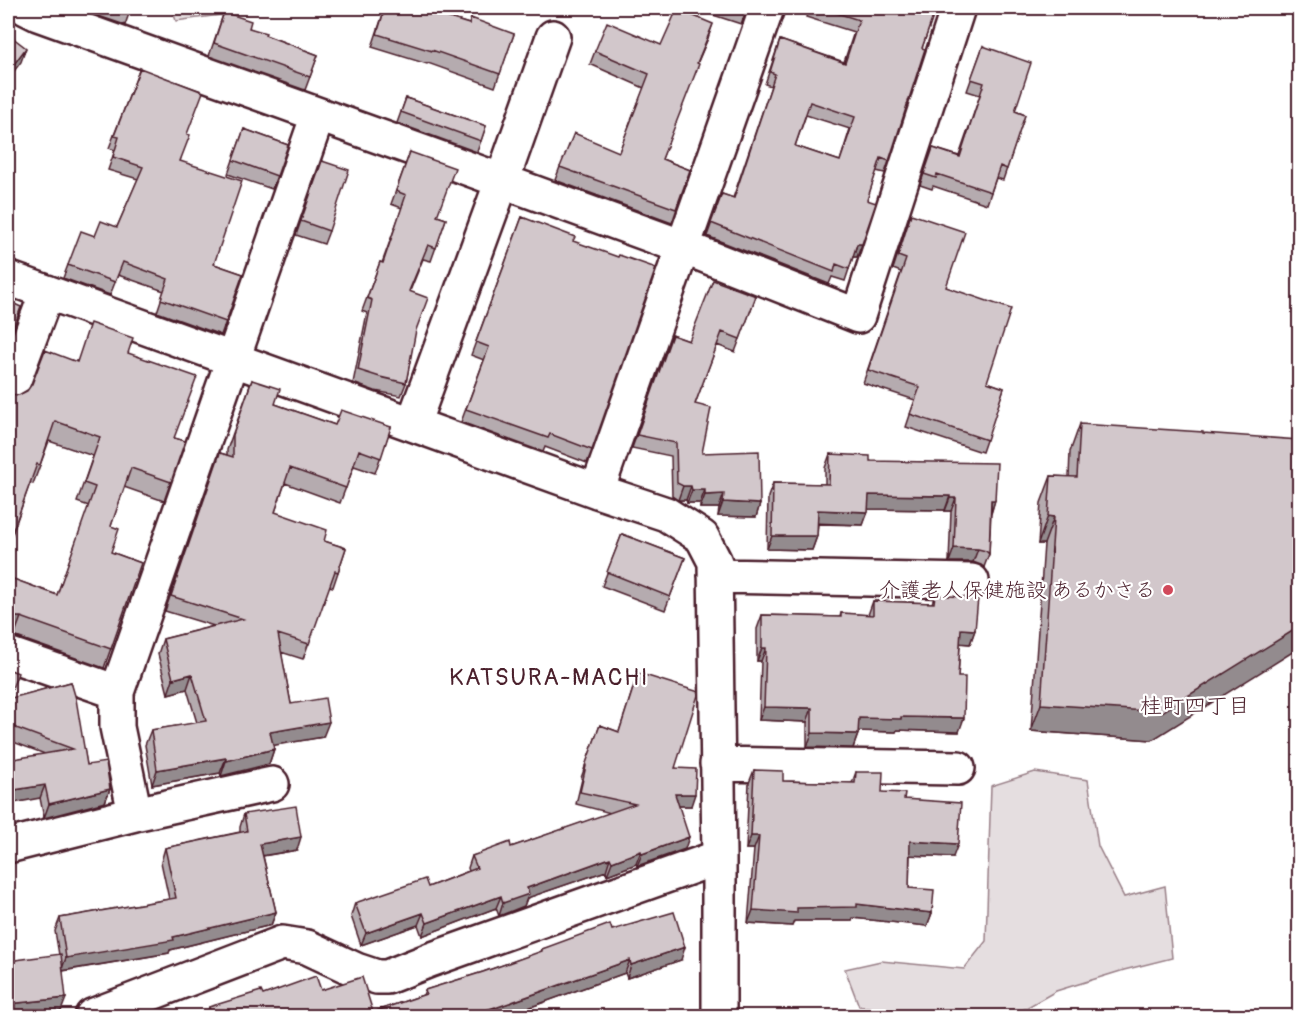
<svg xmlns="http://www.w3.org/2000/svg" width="1307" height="1024" font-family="Pangolin,'Klee One',sans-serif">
<rect width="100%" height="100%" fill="#fff"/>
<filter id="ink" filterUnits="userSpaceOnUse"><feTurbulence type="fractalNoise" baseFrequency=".0167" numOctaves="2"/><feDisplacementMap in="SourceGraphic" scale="12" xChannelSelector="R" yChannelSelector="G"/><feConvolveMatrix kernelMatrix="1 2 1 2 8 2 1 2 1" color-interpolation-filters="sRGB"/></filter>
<g filter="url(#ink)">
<!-- green -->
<path fill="#e5dee0" stroke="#987e86" stroke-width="1.5" d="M172,8H273L176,21Z
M1035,772L1088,780L1098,846L1124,897L1165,886L1172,958L1124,970L1056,991L1012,1016H899L897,1011L859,1006L845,969L881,961L964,969L986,941L991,786Z"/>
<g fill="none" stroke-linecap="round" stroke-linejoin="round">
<defs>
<path id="minor" d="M26,8L38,14L442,159L683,247L858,316L958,8
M8,278L597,491L666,514L702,537L715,562L719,857V1016
M8,396L47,292
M413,424L502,181L553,37
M597,491L767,8
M715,576L972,581
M8,654L117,692
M717,764L958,768
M135,814L272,784
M8,846L135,814L117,727V692L318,115
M92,1016L282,943L307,947L356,970L377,977H387L430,960L719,857"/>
</defs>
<!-- minor casing -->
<use href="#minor" stroke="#4a1f2b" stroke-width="38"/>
<!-- minor -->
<use href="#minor" stroke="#fff" stroke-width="33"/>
</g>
<!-- wall -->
<path fill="#b5abaf" stroke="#4a1f2b" stroke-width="1.5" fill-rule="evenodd" d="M75,8H131L125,25Z
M385,8H417L469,24L514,34L495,87L428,63L427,64L372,47Z
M706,8H747L741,24L704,12Z
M809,8H936L922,48L889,161L885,173L876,171L867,200L862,244L857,257H853L845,281L832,277L829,284L707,236L722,194L733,198L771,86L765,84L780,40L844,62L854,32L806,17ZM806,115L850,129L840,161L795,146Z
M1003,8H1027L1024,15Z
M224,12L249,28L265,35L318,55L305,90L209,56Z
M708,38L697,63L662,159L690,170L672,223L555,180L560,167L619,152L644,88L590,64L595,51L661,45Z
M983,46L1015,111L1025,115L1003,180L996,178L987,204L933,186L932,189L920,185L933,148L959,156L980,95L967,91Z
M140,68L187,134L180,161L214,264L243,274L221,335L157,312L164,291L118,275L110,295L63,278L68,265L95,236L117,227L138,179L108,170L115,150L109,148Z
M406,98L486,126L477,152L397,123Z
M244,129L288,145L272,189L228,174Z
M410,152L437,216L446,219L431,261L423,259L410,291L415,331L406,383L401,396L375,391L353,383L367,313L362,311L380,262L382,263L402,208L391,204Z
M322,161L329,231L324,244L296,235Z
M911,214L946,287L987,382L1004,388L982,452L906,427L915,400L863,383L901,272L893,269Z
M522,217L573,241L592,450L587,463L545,447L543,452L461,422L484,360L471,355Z
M756,296L735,352L717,345L695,404L702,453L760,504L756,517L718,516L719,508H700V503H687L686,500H678L672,496L671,456L632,448L672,335L689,341Z
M128,353L174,438L185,441L164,501L124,487L111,526V552L141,563L104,668L14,636H8V577L57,595L89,506L77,502L93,456L49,441L33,484L30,483L8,546V394L19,395L76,361Z
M252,380L275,404L335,425L391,427L375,473L354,466L340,503L285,483L275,512L324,541L346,548L333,587L329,586L303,659L281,652L291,704L323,737L273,745L274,749L269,764L221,776L220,773L152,785L145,745L151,730L197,723L187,689L168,694L158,654L163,639L214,626L165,611L220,453L227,455V450Z
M1080,424L1152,740L1031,731L1044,544H1038L1041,503L1051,476L1069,477L1070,452Z
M830,454L870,461L995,500L991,513L989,554L984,567L981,565L973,562H949L951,511H945V510L868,509L863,525L818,524L817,536L812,550L767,549L768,497L773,483L825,484V468Z
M622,534L685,558L665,610L602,586Z
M935,595L975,630L970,644L960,643L958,677L959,732L897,730L896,732L858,731V734L853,748L807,747V722L759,720L761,661H757V629L762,615L840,617L841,613L868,615L873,601L932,603Z
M8,669L9,699L71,682L87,765L110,789L105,802L44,818L40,798L45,754L8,740Z
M638,673L691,806H679L685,849L637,866L636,864L607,875L606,871L527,898L524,906L499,916L496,908L422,936L418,925L361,945L351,916L355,903L428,887L469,871L468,868L472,856L511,847L611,813L576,804L582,779L581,778L600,725L619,732Z
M754,770L783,781L852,783L856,772L882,792L904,799L953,857L910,855L909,888L932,913L927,926L853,918L852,921H794L792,926L748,923L754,849H746L749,783Z
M244,814L297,850L263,856L276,912L271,925L170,950L169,953L63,971L61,1011L8,1017L59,955L55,931L60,918L169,899L161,862L165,848L240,832V827Z
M612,930L681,960L627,978L625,973L503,1017H206L209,1007L263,995L321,990L373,1012L423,995L425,990L483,972L541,952L542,949Z"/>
<!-- shaded-wall -->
<path fill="#938b8e" stroke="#4a1f2b" stroke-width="1.5" d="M713,24L708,38L692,76L697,63Z
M26,48L21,62L8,79V72Z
M857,244H862L857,257H853Z
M683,486H691L686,500H678Z
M692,490H705L700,503H687Z
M724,494L719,508H700L705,495Z
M869,495L950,496L945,510L864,509Z
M950,498H956L951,511H945Z
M991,500H995L991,514Z
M723,502L760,504L756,517L718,516Z
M818,510L868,512L863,525L813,523Z
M1048,516L1054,517L1044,544H1038Z
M772,536H817L812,550L767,549Z
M954,548L978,549L973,562H949Z
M11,617H21L14,636H8V626Z
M1299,627V648L1152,740L1031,731L1041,704Z
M961,629L975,630L970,644L956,643Z
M762,648H766L761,661H757Z
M192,674L187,689L168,694L173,679Z
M764,707L812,708L807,722L759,720Z
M901,717L964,718L959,732L897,730L896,732L854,731L859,718Z
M329,722L323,737L264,747L270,732Z
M812,733L858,734L853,748L807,747Z
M274,749L269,764L221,776L226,761Z
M226,758L220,773L152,785L157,770Z
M45,785L40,798L8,804V791Z
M110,789L105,802L44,818L49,804Z
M675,794H695L691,806H670Z
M751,836H759L754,849H746Z
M301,837L297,850L255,857L260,844Z
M689,837L685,849L637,866L642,854Z
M910,841L958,844L953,857L905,855Z
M641,851L636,864L607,875L612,862Z
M610,858L606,871L527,898L524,906L499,916L503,903L527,888Z
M501,896L496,908L422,936L427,923Z
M857,904L932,913L927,926L853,918L852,921H794L792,926L748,923L753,910Z
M276,912L271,925L170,950L169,953L61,971L66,958L173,937Z
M423,913L418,925L361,945L366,933Z
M685,947L681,960L627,978L631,965Z
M630,960L625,973L503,1017H492L495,1008Z
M66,998L61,1011L8,1017V1004Z
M495,1007L492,1017H464Z"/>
<!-- building -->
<path fill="#d2c7cb" stroke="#4a1f2b" stroke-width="1.5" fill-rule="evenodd" d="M118,8H131L130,12Z
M385,8H417L469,24L471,18L514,34L500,74L432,50V51L377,34Z
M737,8H747L746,11Z
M821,8H936L922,48L925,49L889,161L881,158L867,200L876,203L862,244H857L849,269L836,264L834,272L711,223L722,194L734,198L775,74L770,72L780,40L845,63L859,20ZM810,102L855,117L840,161L795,146Z
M677,9L713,24L697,63L699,64L662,159L690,170L676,209L560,167L574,133L619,152L649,74L595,51L607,22L661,45Z
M224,12L251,21L249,28L266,33L265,35L318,55L310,77L214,43Z
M8,34L26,48L8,72Z
M983,46L1031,63L1015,111L1025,115L1007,169L1000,166L991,192L937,174L936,178L924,174L933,148L960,157L984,83L971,79Z
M140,68L203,92L187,134L190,135L180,161L242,181L214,264L243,274L226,322L161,299L168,279L123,262L115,282L68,265L81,231L95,236L101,221L117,227L143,167L113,157L119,137L114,136Z
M406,98L486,126L481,141L401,112Z
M244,129L288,145L277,176L233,160Z
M410,152L455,168L437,216L446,219L436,248L428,245L409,291L428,298L416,330L406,383L380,377L358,370L372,300L367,298L380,262L383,263L406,195L396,191Z
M322,161L349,170L329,231L301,221Z
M911,214L965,232L946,287L1011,309L987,382L1004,388L987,440L910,414L920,387L868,370L906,259L898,256Z
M522,217L575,237L573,241L618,257L619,255L656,268L592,450L550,434L548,438L466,409L489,347L476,342Z
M713,280L756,296L740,339L722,332L695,404L711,408L702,453L759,451L760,504L723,502L724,494L705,495V490H692L691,486H683L677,483L676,443L637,435L672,335L689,341Z
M8,301L21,307L8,343Z
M90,323L133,338L128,353L197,377L174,438L185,441L171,482L131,468L111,526L119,529L111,552L141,563L111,649L21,617H11L8,615V577L57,595L95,487L84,483L100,437L55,421L40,465L37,464L12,533L10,532L8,540V394L19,395L27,391L32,384L45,350L77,362Z
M252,380L280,389L275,404L335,425L341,410L391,427L381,458L359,450L346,488L290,468L275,512L327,530L324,541L346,548L338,572L335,571L309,644L278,634L291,704L325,698L329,722L270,732L274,749L226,761V758L157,770L151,730L206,721L192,674L173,679L163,639L243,619L171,596L220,453L233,457V435Z
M1080,424L1203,432V433L1299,440V627L1162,712L1041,704L1054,517L1048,516L1051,476L1077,477Z
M830,454L870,456V461L997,463L995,500H991L989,554L986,551L978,549L954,548L956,498H950V496L869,495L868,512L818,510L817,536H772L773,483L829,484Z
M622,534L685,558L670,597L607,572Z
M935,595L978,598L975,630L961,629L958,677H965L964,718L901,717V719L859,718L858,734L812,733V708L764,707L766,648H762V615L841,617V613L873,615V601L934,603Z
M8,669L18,673L8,699L71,682L76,699L87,765L106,762L110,789L49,804L45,785L8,791V760L73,749L8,725Z
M638,673L699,692L675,768L696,769L695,794H675L689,837L642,854L641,851L612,862L610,858L527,888L529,894L503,903L501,896L427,923L423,913L366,933L355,903L425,879L428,887L477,868L472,856L510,842L511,847L635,804L580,792L586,766H585L600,725L619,732Z
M754,770L783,771V781L855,783L856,772H883L882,792L905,793L904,799L961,803L958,844L910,841L909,888L934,890L932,913L857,904V907L797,908V913L753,910L759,836H751Z
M296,806L301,837L260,844L276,912L173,937L174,940L66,958L60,918L176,898L165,848L247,831L244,814Z
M674,912L685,947L631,965L630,960L495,1008V1007L464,1017H212L209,1007L261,991L263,995L316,976L321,990L362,977L373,1012L426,994L425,990L483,972L542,951V949L610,924L612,930Z
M61,954L66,998L8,1004V961Z
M1299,1012V1017H1278L1277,1016Z
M840,1015L892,1016V1017H840Z"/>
</g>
<!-- markers -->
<circle fill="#d1495b" stroke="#fff" stroke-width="2" cx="1168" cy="590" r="6"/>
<g text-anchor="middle" stroke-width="4.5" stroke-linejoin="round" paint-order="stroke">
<!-- poi labels -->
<g font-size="21" fill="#4a1f2b" stroke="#fff" text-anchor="end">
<text x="1156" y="597">介護老人保健施設 あるかさる</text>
</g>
<!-- neighbourhood labels -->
<g font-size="22" fill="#4a1f2b" stroke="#fff">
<text x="1195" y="713">桂町四丁目</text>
</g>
<!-- quarter labels -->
<g font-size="24" letter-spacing="1.5" fill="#4a1f2b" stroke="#fff">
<text x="549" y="685">KATSURA-MACHI</text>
</g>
</g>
<!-- margin -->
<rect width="1307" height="1024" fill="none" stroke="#fff" stroke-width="30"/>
<rect x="15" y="15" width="1277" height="994" fill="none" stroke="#4a1f2b" stroke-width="2" filter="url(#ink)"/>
</svg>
